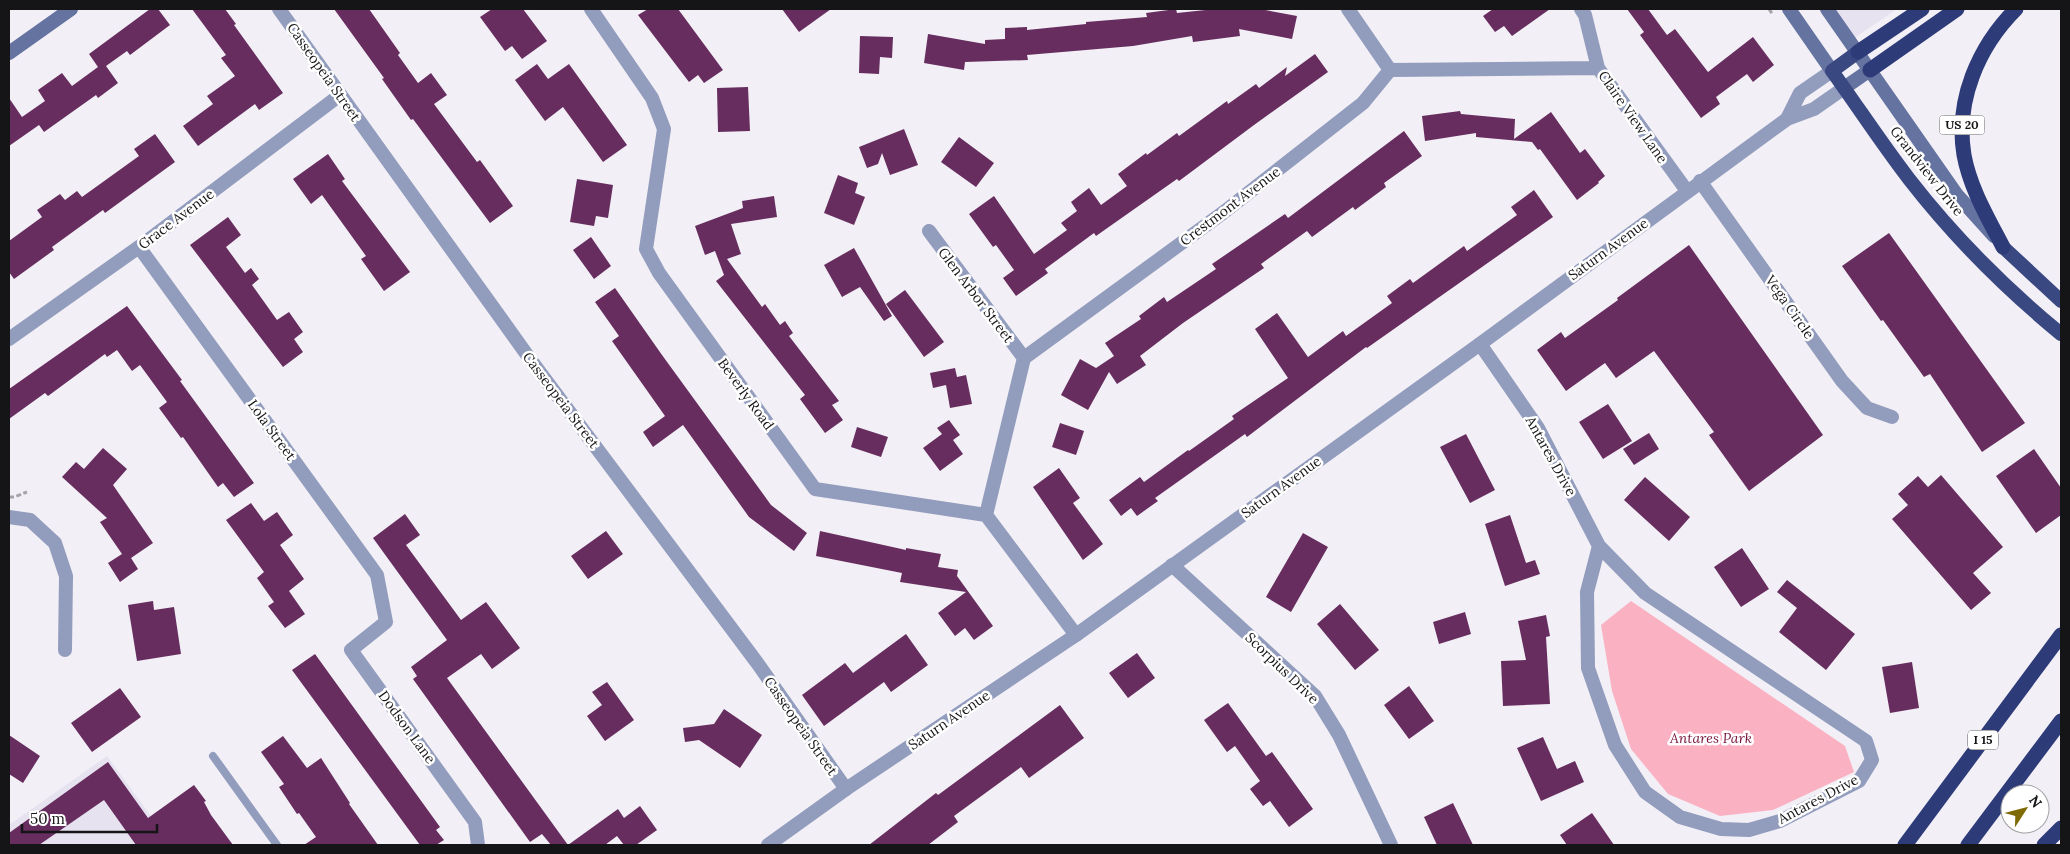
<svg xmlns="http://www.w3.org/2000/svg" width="2070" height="854" font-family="Lora,serif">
<rect width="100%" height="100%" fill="#f2eff6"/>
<!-- built -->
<path fill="#e7e2f0" d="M1827,9H1897L1850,41Z
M107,756L172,845H9V825Z"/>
<!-- green -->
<path fill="#fab2c3" d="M1631,601L1845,746L1854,772L1773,810L1720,816L1668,794L1631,749L1612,691L1601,625Z"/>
<!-- building -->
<path fill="#672d5f" d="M150,9H158L170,25L130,55L127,51L106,66L118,83L98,98L96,95L44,132L39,125L9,146V98L22,117L45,101L38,90L62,73L72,86L98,67L89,54Z
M192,9H225L236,24L234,25L283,93L259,110L255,104L198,146L183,126L213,104L207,96L235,76L221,58L226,55Z
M334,9H369L400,53L398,55L418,83L431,73L447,95L434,104L477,162L480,160L513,206L490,223L413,119L411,120L382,79L384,78Z
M492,9H523L547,41L522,59L512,46L505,51L480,17Z
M648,9H678L723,70L704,83L698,75L689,82L638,15Z
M782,9H831L799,32Z
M1176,9L1177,13L1215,9H1260L1297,16L1292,39L1239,29L1240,36L1193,42L1192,36L1133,46L1027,55L1028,60L965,62L964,70L924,63L928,34L985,44V40L1005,39V28L1027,27V30L1086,24V22L1147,17L1146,13Z
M1493,9H1550L1512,36L1504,26L1495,32L1483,16Z
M1627,9H1648L1667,35L1675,29L1708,72L1753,37L1774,65L1753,82L1747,74L1716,97L1720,104L1701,118L1640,35L1644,32Z
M860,36L893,37L892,58L880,57L879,74L859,73Z
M1315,54L1328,72L1254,125L1179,181L1177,179L1096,236L1094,233L1045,269L1048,273L1016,296L1003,278L1014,270L996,245L993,247L969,214L994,196L1034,254L1067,230L1061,223L1077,211L1071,202L1089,188L1101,205L1127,186L1118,174L1146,153L1147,155L1177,133L1179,136L1227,101L1228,104L1256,84L1259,88L1287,67L1285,76Z
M537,64L548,79L569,64L627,145L603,162L563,107L545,121L515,80Z
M748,87L750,131L718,132L717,88Z
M1460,111L1461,114L1515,119L1514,139L1551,112L1580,153L1585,149L1605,176L1598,182L1599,183L1577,200L1540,149L1538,150L1532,142L1476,137V133L1425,141L1422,116Z
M904,129L918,165L890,175L882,153L878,164L867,168L859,147Z
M1404,131L1422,156L1384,183L1386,187L1355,210L1353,207L1312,237L1307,231L1261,264L1264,268L1183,323L1140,356L1146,365L1117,384L1109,372L1088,410L1061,395L1080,359L1096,368L1114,356L1105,343L1141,319L1139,316L1164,297L1167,302L1216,269L1212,264L1285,214L1288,218Z
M155,134L175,162L105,213L103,210L52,247L54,250L14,279L9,272V241L42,217L37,210L60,194L65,200L77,191L82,197L139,156L134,149Z
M959,137L994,163L976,187L941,162Z
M328,154L345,179L342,181L410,272L384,291L361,259L366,256L322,195L311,204L293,179Z
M838,175L858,183L855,193L865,197L854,225L824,213Z
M577,179L613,185L608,218L596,216L594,226L570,222Z
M1534,190L1553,217L1367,348L1366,347L1247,437L1245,434L1155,498L1158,501L1137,516L1131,508L1121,516L1109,500L1140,477L1144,482L1188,450L1189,451L1234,419L1232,416L1288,378L1255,329L1277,313L1308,357L1343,331L1346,336L1392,303L1387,296L1410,279L1413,283L1464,246L1467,251L1517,215L1511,207Z
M774,196L777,217L731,224L741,254L727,259L762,307L765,304L780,325L785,321L793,333L789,336L839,401L832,405L843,420L825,433L800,399L805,395L716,281L724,275L715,251L705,255L695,226L743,208L742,201Z
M228,217L241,235L226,247L245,273L251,268L259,279L252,285L277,320L289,312L303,332L294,339L303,352L283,367L190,245Z
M1889,233L2025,423L1982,452L1930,374L1924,377L1883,320L1881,321L1842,266Z
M591,237L611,266L594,279L573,250Z
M1689,245L1823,435L1749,491L1709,435L1714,432L1654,351L1616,378L1605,363L1566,391L1537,350L1561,332L1565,338L1618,300L1617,298Z
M854,248L892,316L884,321L860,287L842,297L824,265Z
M615,288L662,355L771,505L807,533L794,551L749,517L683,425L653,447L643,432L665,416L612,341L619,336L595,302Z
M905,290L944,342L924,357L886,304Z
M127,306L182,380L180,381L254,483L234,497L223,483L218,487L183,437L181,438L159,408L167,402L140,365L132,371L117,350L107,357L105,354L48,396L45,393L9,419V389Z
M955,368L957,377L966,375L972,404L950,408L946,385L933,388L930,373Z
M1608,404L1632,441L1603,459L1579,422Z
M949,420L960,435L953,440L963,454L940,471L923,448L942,434L937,428Z
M1060,423L1084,431L1076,455L1052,447Z
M857,427L888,437L881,457L851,447Z
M1649,433L1659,449L1634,465L1623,449Z
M1466,434L1495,490L1470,503L1440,447Z
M103,448L127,469L113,485L153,543L131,558L138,569L120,582L108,563L122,554L100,522L107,518L62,477L76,462L84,469Z
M2034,449L2061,488V515L2036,533L1996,476Z
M1059,468L1080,498L1073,503L1103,544L1083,560L1033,487Z
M1941,475L2003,547L1973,573L1991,593L1971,610L1892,519L1908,505L1898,494L1918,476L1928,487Z
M1645,477L1690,517L1669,541L1624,500Z
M251,503L264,521L277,512L293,535L280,545L304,579L289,591L305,614L285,628L268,606L274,602L257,578L264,572L226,520Z
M405,514L420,535L406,545L461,620L486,602L520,648L492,669L481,654L447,678L568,845H551L542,834L530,842L413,679L417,676L411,667L447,640L373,538Z
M1510,515L1526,563L1535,560L1540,574L1505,586L1485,524Z
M606,531L623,554L588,579L571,556Z
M820,531L906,550V548L941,554L938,567L958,570L957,576L993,626L974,640L965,628L955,636L938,613L966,592L900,582L902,573L816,556Z
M1303,533L1328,547L1291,612L1266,597Z
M1742,548L1769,589L1741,607L1714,567Z
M1787,580L1855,634L1826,670L1779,632L1797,608L1777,592Z
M153,601L154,610L174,607L181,654L137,661L128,605Z
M1340,604L1379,650L1355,670L1317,624Z
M1465,612L1471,634L1439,644L1433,622Z
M1546,615L1550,636L1546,637L1550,704L1503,706L1501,661L1526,660L1518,621Z
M906,634L928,665L891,692L884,682L824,726L802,695L845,663L853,673Z
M1137,653L1155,678L1128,698L1109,673Z
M315,654L440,827L436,830L444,840L436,845H420L292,670Z
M1912,662L1919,708L1890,713L1882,667Z
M607,682L634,720L605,741L587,716L602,705L592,692Z
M1409,686L1434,721L1409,739L1384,705Z
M120,688L141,717L92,752L71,723Z
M1228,703L1266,756L1272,752L1313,809L1289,827L1270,801L1263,806L1250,789L1260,781L1235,746L1227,752L1204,720Z
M1060,705L1084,738L1029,778L1021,767L954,816L958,822L928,845H869L936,793L938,795Z
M724,709L762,735L740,768L699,740L685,742L683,728L714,724Z
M9,735L40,756L23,783L9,774Z
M283,736L307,768L321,758L350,803L349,804L378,845H304L316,837L299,813L297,814L279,787L284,784L261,752Z
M1543,737L1557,769L1575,761L1584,782L1541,801L1517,748Z
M108,762L148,818L194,785L206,801L204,802L211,815L233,845H136L104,800L39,845H9V833Z
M1453,803L1473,845H1437L1424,817Z
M640,806L657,830L636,845H624L617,836L605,845H568L618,809L624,818Z
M1592,813L1614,845H1567L1560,835Z"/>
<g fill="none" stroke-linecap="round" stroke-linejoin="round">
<!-- path -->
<path stroke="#a5a3a8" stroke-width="3" stroke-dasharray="5 2.5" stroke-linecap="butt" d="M1769,9L1773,15
M9,497H14L27,492"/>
<!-- service -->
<path stroke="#929cbc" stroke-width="8" d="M213,756L277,845"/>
<!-- minor -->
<path stroke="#929cbc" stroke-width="14" d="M279,9L530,359L758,664L846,789
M591,9L652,98L664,129L646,249L659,273L815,489L986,515L1076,635
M1348,9L1390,70
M1581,9L1585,15L1598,68L1687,191
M1390,70L1598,68
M1700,181L1842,381L1867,408L1892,417
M929,231L1024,358
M139,247L377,575L386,622L351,650L475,822L478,845
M9,339L139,247L340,95
M1480,344L1538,428L1599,546
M986,515L1024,358L1224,212L1363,103L1390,70
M9,517L30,520L55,543L66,576L65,650
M1599,546L1645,593L1866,741L1872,760L1859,781L1780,821L1749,830L1721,829L1680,817L1645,792L1615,745L1588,668L1587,592Z
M1172,565L1315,696L1339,735L1391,845"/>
<!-- tertiary -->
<path stroke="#929cbc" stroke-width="14" d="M1787,119L1800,93L1832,71
M768,845L846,789L1076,635L1480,344L1787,119L1814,109L1844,88"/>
<!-- secondary -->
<path stroke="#6573a0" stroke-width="14" d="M1789,9L1832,71
M1827,9L1957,195L1994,236
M9,53L71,9
M1844,88L1870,70"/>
<!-- trunk -->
<path stroke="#3a4882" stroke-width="14" d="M1858,52L1832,71C1858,107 1882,144 1909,179C1954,237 2005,288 2061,334
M2003,247L2061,301"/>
<!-- motorway -->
<path stroke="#2e3b79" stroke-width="15" d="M1858,52L1922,9
M1870,70L1957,9
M2003,247C1988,218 1970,188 1964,155C1955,101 1978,47 2016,9
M1905,845L2061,635
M1968,845L2061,721
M2044,845L2061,828"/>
</g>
<g text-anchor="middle" stroke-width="5" stroke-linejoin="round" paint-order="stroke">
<!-- shield labels -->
<g fill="#fff" stroke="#5b5b5d" stroke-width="1">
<rect x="1939.5" y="115.5" width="45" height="19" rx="4"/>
<rect x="1968" y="730.5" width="30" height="19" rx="4"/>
</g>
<g font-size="12" font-weight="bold" fill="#151517">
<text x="1962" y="129">US 20</text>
<text x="1983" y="744">I 15</text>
</g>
<!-- street labels -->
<g font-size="14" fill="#151517" stroke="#fff">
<text transform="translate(324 72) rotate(55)" y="5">Casseopeia Street</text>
<text transform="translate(1633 117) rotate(55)" y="5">Claire View Lane</text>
<text transform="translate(1927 171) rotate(52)" y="5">Grandview Drive</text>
<text transform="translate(1230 206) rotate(-37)" y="5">Crestmont Avenue</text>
<text transform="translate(176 219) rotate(-37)" y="5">Grace Avenue</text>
<text transform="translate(1608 249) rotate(-36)" y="5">Saturn Avenue</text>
<text transform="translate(976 295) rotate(53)" y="5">Glen Arbor Street</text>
<text transform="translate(1790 307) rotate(55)" y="5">Vega Circle</text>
<text transform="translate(746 394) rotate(54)" y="5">Beverly Road</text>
<text transform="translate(561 400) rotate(53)" y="5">Casseopeia Street</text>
<text transform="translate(272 430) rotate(54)" y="5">Lola Street</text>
<text transform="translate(1551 456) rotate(61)" y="5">Antares Drive</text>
<text transform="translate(1281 487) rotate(-36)" y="5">Saturn Avenue</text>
<text transform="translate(1282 668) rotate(44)" y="5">Scorpius Drive</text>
<text transform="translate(949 720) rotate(-34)" y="5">Saturn Avenue</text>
<text transform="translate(801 726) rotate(55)" y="5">Casseopeia Street</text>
<text transform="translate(407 727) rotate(54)" y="5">Dodson Lane</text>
<text transform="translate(1818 799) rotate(-28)" y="5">Antares Drive</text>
</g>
<!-- park labels -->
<g font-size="14" font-style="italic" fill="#771239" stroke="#fff">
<text x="1711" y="743">Antares Park</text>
</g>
</g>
<!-- border -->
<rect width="2070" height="854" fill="none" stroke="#151517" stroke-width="20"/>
<!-- north arrow -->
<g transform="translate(2025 809) rotate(54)"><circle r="24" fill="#ffffff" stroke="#a1a1a2"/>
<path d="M0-4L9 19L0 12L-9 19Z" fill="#7f6b05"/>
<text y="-8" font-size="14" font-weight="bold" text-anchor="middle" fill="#151517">N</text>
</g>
<!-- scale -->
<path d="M22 824v8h135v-8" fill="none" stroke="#151517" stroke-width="2.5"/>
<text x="30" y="824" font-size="15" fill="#151517" stroke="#ffffff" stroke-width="4" paint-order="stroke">50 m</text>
</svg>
